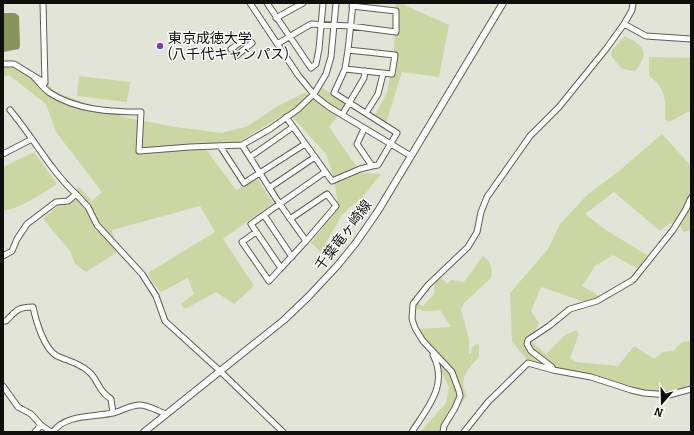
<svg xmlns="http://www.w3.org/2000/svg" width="694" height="435" font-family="Bitter,'Noto Sans JP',serif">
<rect width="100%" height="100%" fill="#e1e4d7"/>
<!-- green -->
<path fill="#cbd7a3" d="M396,3H404V5L449,25L439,77L402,72L385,126L346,106L329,127L361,173L381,174L361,199L350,207L341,216L321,252L311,243L338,208L334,178L326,154L288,112L239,142L202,144L236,190L257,179L273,203L223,239L254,286L234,304L216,292L185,309L181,304L194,294L188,278L161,292L153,283L148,273L215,232L200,206L112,230L116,253L86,272L75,264L70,251L43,219L79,187L92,201L102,192L56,132L46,104L9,75L3,77V64L28,68L43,78L55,92L127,118L175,127L222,133L248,126L278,106L306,92L311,101L322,88L344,101L374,116L387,93L394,52Z
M625,36C645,47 650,51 635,71L622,69L611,56L612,50Z
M649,57L691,58V113L688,112L669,122L665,120C666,101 666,87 649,76Z
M79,76L130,82L127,102L77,96Z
M662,134L691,166V230L684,232L679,224C671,221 667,225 660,231L614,192L585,214L606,230L650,257L640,270L613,255L595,266L582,286L601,297L585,302L541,287L531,311L539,323L531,341L546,354L564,336L576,330L579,334L570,358L576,362L618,366L634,346L654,359L663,352L673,351L682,342L691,341V387C683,389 674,392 666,393C649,393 630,389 615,381L550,368L536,362L528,361L512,342L510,293L548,249L560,224L588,194L618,172Z
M34,152L57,184C40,195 23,207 3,211V167Z
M483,256C491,261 493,269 491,278L464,303L461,309L469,339V353L471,354L472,347L479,343V357C468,369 457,379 467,396L456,410L451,408L444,419L440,432H420L446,403L449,387L420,329L451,327L440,310C431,311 422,313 414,307L416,302L423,306L434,294L435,281L440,276L447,284L451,280L464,282Z"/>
<!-- water -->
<path fill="#89945d" d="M3,13H15L19,16L20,46L19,49L3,52Z"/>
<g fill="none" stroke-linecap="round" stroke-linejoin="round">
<defs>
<path id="minor" d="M250,3L298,75L316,97L329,107L411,156
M267,3L311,68L316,64L319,49L323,3
M353,3L348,50L345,69L334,93L397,133L378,165L372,166L357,144L364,129
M276,18L303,3
M624,24L646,36L691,39
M277,44L311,24L350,26L396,32V11L352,6
M231,49L248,37
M236,56L252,43
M3,64H14L45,83L43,3
M345,69L392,74L395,55L348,50
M33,76C38,81 44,89 50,93C76,110 111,112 141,112L139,151L190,147L242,145L270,129L297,110L314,94L326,74L331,57L336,3
M366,113L378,94L383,74
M342,115L364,78L365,71
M286,117L332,181L360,169L372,166
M242,145L279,203L306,241
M220,146L244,183L305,144
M3,154L32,139
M250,157L293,127
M269,188L315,157
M76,194L88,207L97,225L142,274L156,296L165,321L220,371L283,432
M264,215L292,257
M256,232L242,242L269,281L281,268L251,224L325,172
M3,256L12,251L17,239L27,224L56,202L68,201L76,194C50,170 33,137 10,110
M281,268L306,241L336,206L327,194L290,219
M3,321H6C16,311 17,307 33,307C36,321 44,349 57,356C68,361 79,363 88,371C97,378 97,386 104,393C106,396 109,397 111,399L113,413
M553,370L552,367L531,351L527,344L528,340L549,326L570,309L597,301L633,280L673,230L686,209L691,198
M3,386L18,407L31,414L41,425L51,432
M35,432L41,425
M53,432C65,414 95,417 113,413C121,411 131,405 140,405C148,405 158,411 166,414
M412,432C427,408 449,385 433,355
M443,432L444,426L455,408L460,396L459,391L452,372L423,341L415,328L412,319L413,304L428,285L468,247L477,232L481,212L487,197L530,136L559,107L606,49L624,24L632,10L633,3
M464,432L488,402L528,363L553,370L591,377L631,390L644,393L669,395L691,389"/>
<path id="major" d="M144,432L284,320L309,296L337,266L355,244L378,211L503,3"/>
</defs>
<!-- minor casing -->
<use href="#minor" stroke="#5c5f53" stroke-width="7"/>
<!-- major casing -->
<use href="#major" stroke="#5c5f53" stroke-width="8"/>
<!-- minor -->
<use href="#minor" stroke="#fff" stroke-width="5"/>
<!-- major -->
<use href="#major" stroke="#fff" stroke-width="6"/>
</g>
<!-- markers -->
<circle fill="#783eb4" stroke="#fff" stroke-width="1.5" cx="160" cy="46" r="4"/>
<g text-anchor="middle" stroke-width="3" stroke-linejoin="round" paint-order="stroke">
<!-- poi labels -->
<g font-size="14" fill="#0f100b" stroke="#fff" text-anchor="start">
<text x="168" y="43">東京成徳大学<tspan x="168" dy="16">(八千代キャンパス)</tspan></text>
</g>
<!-- street labels -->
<g font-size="14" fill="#0f100b" stroke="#fff">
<text transform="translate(343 235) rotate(-53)" y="5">千葉竜ヶ崎線</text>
</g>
</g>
<!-- border -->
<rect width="694" height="435" fill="none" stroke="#0f100b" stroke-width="8"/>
<!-- north arrow -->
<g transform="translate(662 403) rotate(200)" stroke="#ffffff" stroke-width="3" paint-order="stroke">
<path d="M0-3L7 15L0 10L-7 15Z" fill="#0f100b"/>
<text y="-6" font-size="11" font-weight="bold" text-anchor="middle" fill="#0f100b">N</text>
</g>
</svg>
